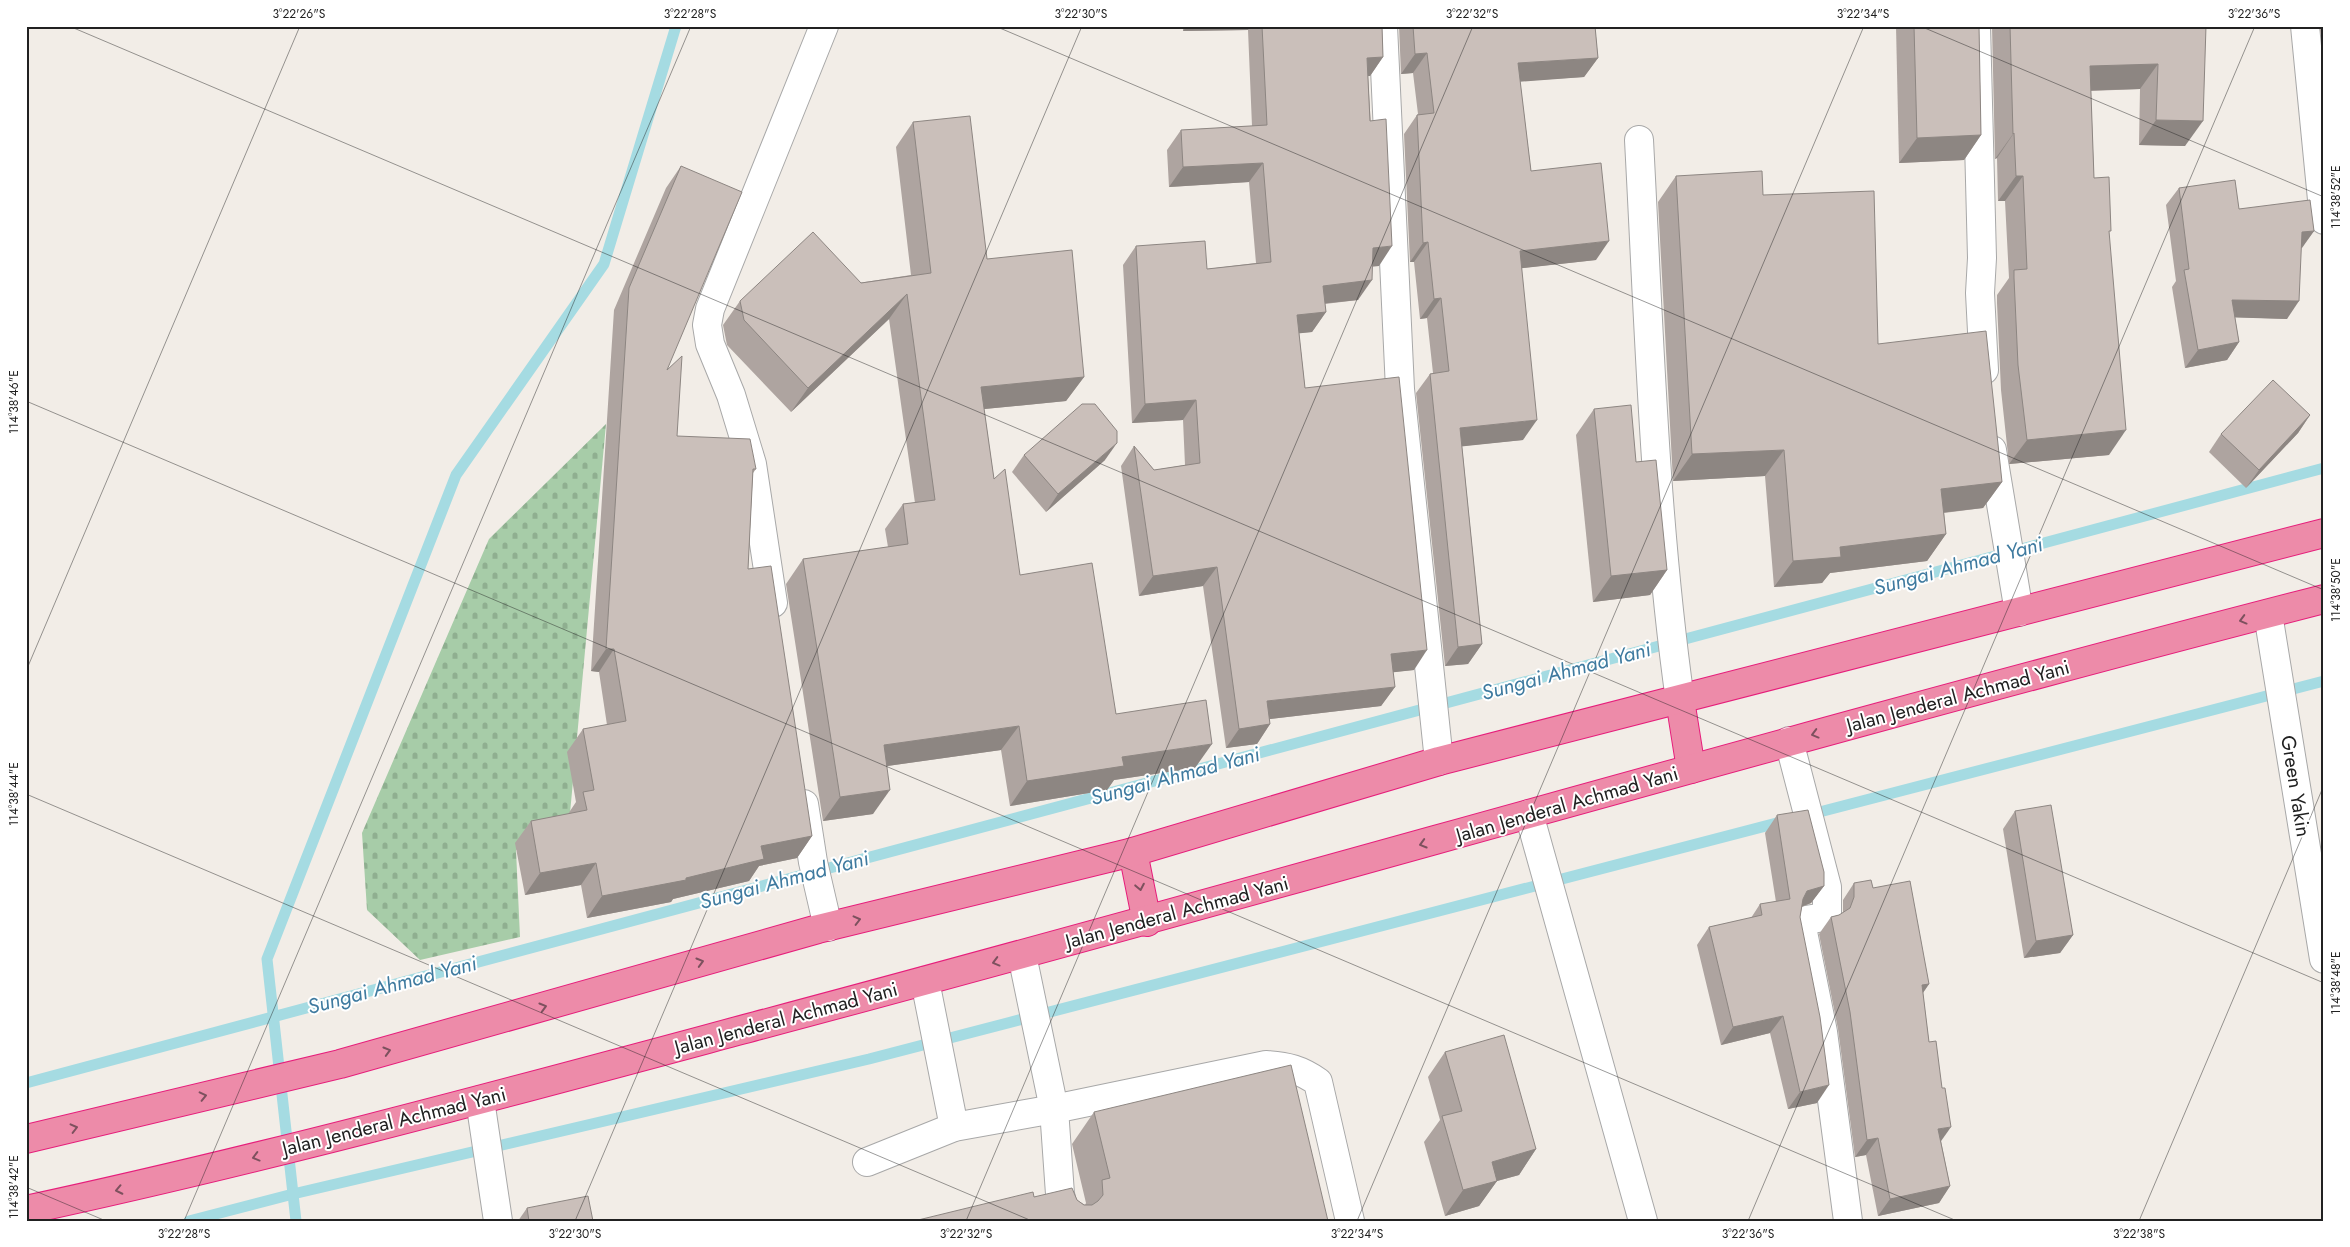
<svg xmlns="http://www.w3.org/2000/svg" width="2350" height="1247" font-family="Jost,sans-serif">
<defs>
<pattern id="cemetery-stones" width="16" height="16" patternUnits="userSpaceOnUse" patternTransform="scale(1.25)"><rect width="16" height="16" fill="#a7cca8"/><path d="M2 7V4a2 2 0 0 1 4 0v3zM10 15v-3a2 2 0 0 1 4 0v3z" fill="#8faf90"/></pattern>
</defs>
<rect width="100%" height="100%" fill="#f2ede7"/>
<path fill="url(#cemetery-stones)" d="M606,424L568,835L516,850L520,937L420,960L367,910L362,833L489,539Z"/>
<g fill="none" stroke-linecap="round" stroke-linejoin="round">
<g stroke="#a5dbe2" stroke-width="11">
<path d="M1808,815L2324,681"/>
<path d="M26,1083L2324,468"/>
<path d="M189,1221L293,1194L869,1059L1785,821"/>
<path d="M296,1221L267,959L456,475L604,264L676,26"/>
</g>
<defs>
<g id="minor">
<path d="M1383,26L1400,389L1439,761"/>
<path d="M1976,26L1982,258L1980,293L1984,370"/>
<path d="M2305,26L2324,220"/>
<path d="M1639,140C1649,326 1654,515 1680,700"/>
<path d="M1992,450L2019,612"/>
<path d="M773,603L752,464L731,395L710,344L707,325L710,309L824,26"/>
<path d="M2268,614L2324,959"/>
<path d="M1789,741L1827,887V914L1824,917L1806,920L1803,932L1823,1032L1848,1221"/>
<path d="M804,804L813,862L828,927"/>
<path d="M1529,814L1643,1221"/>
<path d="M1022,955L1054,1109L1266,1065C1287,1066 1301,1070 1318,1082L1350,1221"/>
<path d="M925,981L954,1127"/>
<path d="M480,1100L498,1221"/>
<path d="M867,1162L954,1127L1054,1109L1060,1194L1066,1221"/>
</g>
<g id="highway">
<path d="M1680,700L1691,769"/>
<path d="M1133,852L1147,922"/>
<path d="M26,1139L340,1064L818,929L1133,852L1439,761L2324,533"/>
<path d="M26,1210C272,1157 514,1091 756,1026C1279,887 1799,734 2324,599"/>
</g>
</defs>
<use href="#minor" stroke="#a8a8a8" stroke-width="30"/>
<use href="#highway" stroke="#e61e7b" stroke-width="30"/>
<use href="#minor" stroke="#fff" stroke-width="28"/>
<use href="#highway" stroke="#ed8ba9" stroke-width="28"/>
</g>
<g fill="#aea4a0">
<path d="M1183,26H1382L1383,57L1370,76H1368L1379,266H1372L1358,300L1325,304L1326,312L1312,332L1299,333L1305,388L1414,670L1393,672L1395,687L1381,706L1270,719V724L1257,744L1226,748L1203,586L1139,596L1121,466L1134,446L1154,470L1185,465L1183,420L1132,423L1123,265L1136,246L1207,269L1256,263L1249,182L1169,187L1167,150L1181,130L1252,126L1248,30L1183,31Z"/>
<path d="M1399,26H1595L1598,58L1584,77L1520,81L1531,171L1596,260L1522,268L1523,440L1462,446L1482,644L1468,664L1445,666L1416,393L1430,374L1433,373L1427,318L1420,319L1414,262H1410L1404,134L1417,115L1418,114L1413,73L1401,74Z"/>
<path d="M1896,26H1979L1981,135L1964,160L1899,163Z"/>
<path d="M1992,26H2206L2185,146L2139,145L2140,89L2091,91L2094,178L2109,233V455L2009,464L2001,390L1997,303V295L2009,278L2005,201H1998L1997,158L1995,159Z"/>
<path d="M2319,26H2324V46H2323Z"/>
<path d="M913,122L987,259L1084,377L1066,401L984,409L994,479L1020,575L1116,714L1195,768L1114,780L1107,790L1010,806L1001,750L887,766L873,814L823,821L786,584L803,559L888,547L885,529L903,504L915,503L889,319L791,412L727,345L723,325L740,301L911,275L896,147Z"/>
<path d="M681,166L667,370L677,436L756,469L753,473L748,569L812,836L797,858L759,866L749,881L673,899L671,902L587,918L581,885L525,895L515,843L531,821L568,814L576,802L567,752L583,729L607,725L599,672L591,671L614,310L666,188Z"/>
<path d="M1676,176L1763,195L1878,344L2002,482L1983,508L1944,513L1946,534L1927,561L1830,573L1822,583L1774,587L1765,476L1673,481L1658,202Z"/>
<path d="M2179,188L2239,209L2314,231L2301,248L2287,319L2235,317L2239,342L2227,360L2185,368L2172,287L2176,281L2166,205Z"/>
<path d="M1594,409L1667,570L1650,595L1593,602L1576,435Z"/>
<path d="M2310,415L2298,433L2246,488L2209,452L2221,434Z"/>
<path d="M1024,455L1105,460L1046,512L1012,472Z"/>
<path d="M2015,811L2073,935L2060,953L2024,958L2003,829Z"/>
<path d="M1777,815L1824,886L1811,903L1802,907L1800,917L1817,1103L1788,1109L1770,1033L1721,1045L1697,945L1709,927L1751,918L1760,904L1776,902L1765,833Z"/>
<path d="M1854,883L1873,888L1929,984L1923,993L1941,1141L1950,1186L1939,1203L1878,1216L1866,1155L1855,1157L1838,1029L1819,934L1831,917L1839,915L1843,913V900Z"/>
<path d="M1445,1052L1536,1149L1519,1175L1497,1181L1479,1206L1445,1216L1424,1142L1440,1120L1428,1077Z"/>
<path d="M1094,1112L1328,1221H914L1034,1197L1077,1200L1085,1205L1086,1203L1072,1144Z"/>
<path d="M527,1208L593,1221H518Z"/>
</g>
<g fill="#8d8682">
<path d="M1187,26H1250L1248,30L1183,31Z"/>
<path d="M1427,53L1413,73L1401,74L1415,54Z"/>
<path d="M1383,57L1370,76L1353,77L1367,58Z"/>
<path d="M1598,58L1584,77L1504,83L1518,63Z"/>
<path d="M2158,64L2140,89L2073,91L2090,66Z"/>
<path d="M2156,120L2203,121L2185,146L2139,145Z"/>
<path d="M2014,133L1997,158L1995,159L2013,134Z"/>
<path d="M1981,135L1964,160L1899,163L1917,138Z"/>
<path d="M1263,163L1249,182L1169,187L1183,167Z"/>
<path d="M2016,176H2023L2005,201H1998Z"/>
<path d="M2314,231L2302,248L2290,250L2302,232Z"/>
<path d="M1609,241L1596,260L1506,270L1520,251Z"/>
<path d="M1428,242L1414,262H1410L1423,243Z"/>
<path d="M1392,246L1379,266L1360,268L1373,248Z"/>
<path d="M1372,280L1358,300L1309,305L1323,286Z"/>
<path d="M907,294L889,319L791,412L808,388Z"/>
<path d="M1441,298L1427,318L1420,319L1434,299Z"/>
<path d="M2232,300L2299,301L2287,319L2219,317Z"/>
<path d="M1326,312L1312,332L1284,335L1297,315Z"/>
<path d="M2239,342L2227,360L2185,368L2198,350Z"/>
<path d="M1084,377L1066,401L964,411L981,387Z"/>
<path d="M1196,400L1183,420L1132,423L1145,404Z"/>
<path d="M2310,415L2298,433L2246,488L2259,470Z"/>
<path d="M1537,420L1523,440L1447,448L1460,428Z"/>
<path d="M2126,430L2109,455L2009,464L2027,440Z"/>
<path d="M1117,443L1105,460L1046,512L1058,494Z"/>
<path d="M1784,450L1765,476L1673,481L1692,454Z"/>
<path d="M2002,482L1983,508L1922,515L1941,489Z"/>
<path d="M1946,534L1927,561L1830,573L1822,583L1774,587L1793,561L1840,547Z"/>
<path d="M1217,567L1203,586L1139,596L1153,576Z"/>
<path d="M1667,570L1650,595L1593,602L1611,576Z"/>
<path d="M1482,644L1468,664L1445,666L1458,647Z"/>
<path d="M606,649H614L599,672L591,671Z"/>
<path d="M1427,650L1414,670L1378,674L1391,654Z"/>
<path d="M1395,687L1381,706L1253,721L1267,701Z"/>
<path d="M1270,724L1257,744L1226,748L1239,729Z"/>
<path d="M1019,726L1001,750L866,769L884,745Z"/>
<path d="M1212,744L1195,768L1114,780L1107,790L1010,806L1027,781L1122,757Z"/>
<path d="M890,790L873,814L823,821L840,797Z"/>
<path d="M812,836L797,858L759,866L749,881L673,899L671,902L587,918L602,896L761,846Z"/>
<path d="M596,863L581,885L525,895L540,873Z"/>
<path d="M1824,886L1811,903L1795,909L1807,891Z"/>
<path d="M2073,935L2060,953L2024,958L2036,941Z"/>
<path d="M1929,984L1917,1001L1922,985Z"/>
<path d="M1783,1016L1770,1033L1721,1045L1733,1027Z"/>
<path d="M1829,1085L1817,1103L1788,1109L1800,1092Z"/>
<path d="M1951,1127L1939,1144L1938,1129Z"/>
<path d="M1878,1138L1866,1155L1855,1157L1867,1140Z"/>
<path d="M1536,1149L1519,1175L1497,1181L1479,1206L1445,1216L1463,1190L1492,1162Z"/>
<path d="M1950,1186L1939,1203L1878,1216L1890,1199Z"/>
</g>
<g fill="#cabfba" stroke="#8d8682">
<path d="M1262,26H1382L1383,57L1367,58L1370,121L1386,119L1392,246L1373,248L1372,280L1323,286L1326,312L1297,315L1305,388L1399,377L1427,650L1391,654L1395,687L1267,701L1270,724L1239,729L1217,567L1153,576L1134,446L1154,470L1200,463L1196,400L1145,404L1136,246L1205,241L1207,269L1271,262L1263,163L1183,167L1181,130L1267,125Z"/>
<path d="M1413,26H1595L1598,58L1518,63L1531,171L1601,163L1609,241L1520,251L1537,420L1460,428L1482,644L1458,647L1430,374L1449,371L1441,298L1434,299L1428,242L1423,243L1417,115L1434,113L1427,53L1415,54Z"/>
<path d="M1914,26H1979L1981,135L1917,138Z"/>
<path d="M2010,26H2206L2203,121L2156,120L2158,64L2090,66L2094,178L2109,177L2111,231H2109L2126,430L2027,440L2018,365L2014,278V270L2027,269L2023,176H2016L2014,133L2013,134Z"/>
<path d="M970,116L987,259L1072,250L1084,377L981,387L994,479L1005,469L1020,575L1092,563L1116,714L1206,700L1212,744L1122,757L1124,766L1027,781L1019,726L884,745L890,790L840,797L803,559L908,544L903,504L935,500L907,294L808,388L744,320L740,301L813,232L861,283L931,273L913,122Z"/>
<path d="M681,166L742,192L667,370L682,356L677,436L750,439L756,469H753L748,569L771,566L812,836L761,846L764,859L686,878V880L602,896L596,863L540,873L531,821L587,810L583,792L594,790L583,729L626,721L614,649H606L629,288Z"/>
<path d="M1762,171L1763,195L1874,191L1878,344L1986,331L2002,482L1941,489L1946,534L1840,547L1841,557L1793,561L1784,450L1692,454L1676,176Z"/>
<path d="M2235,180L2239,209L2310,200L2314,231L2302,232L2299,301L2232,300L2239,342L2198,350L2184,270L2189,269L2179,188Z"/>
<path d="M2273,380L2310,415L2259,470L2221,434Z"/>
<path d="M1082,404H1095L1117,431V443L1058,494L1024,455Z"/>
<path d="M1631,405L1636,462L1656,460L1667,570L1611,576L1594,409Z"/>
<path d="M2051,805L2073,935L2036,941L2015,811Z"/>
<path d="M1808,810L1824,872V886L1807,891L1803,899L1800,917L1820,1017L1829,1085L1800,1092L1783,1016L1733,1027L1709,927L1762,915L1760,904L1790,899L1777,815Z"/>
<path d="M1871,880L1873,888L1910,881L1929,984L1922,985L1929,1042L1936,1041L1942,1088H1945L1951,1127L1938,1129L1950,1186L1890,1199L1878,1138L1867,1140L1850,1012L1831,917L1839,915L1850,908L1854,897V883Z"/>
<path d="M1504,1035L1536,1149L1492,1162L1497,1181L1463,1190L1442,1116L1462,1111L1445,1052Z"/>
<path d="M1291,1065L1328,1221H914L1033,1192L1034,1197L1072,1188L1077,1200L1084,1205H1092L1098,1201L1103,1195L1102,1180L1110,1178L1094,1112Z"/>
<path d="M588,1196L593,1221H529L527,1208Z"/>
</g>
<defs><path id="oneway-chevron" d="M-2-3.5L2.5 0L-2 3.5" fill="none" stroke-width="1.6" stroke-linecap="round" stroke-linejoin="round" transform="scale(1.25)"/></defs>
<g stroke="#7d515e">
<use href="#oneway-chevron" transform="translate(2243 620) rotate(165)"/>
<use href="#oneway-chevron" transform="translate(1815 734) rotate(165)"/>
<use href="#oneway-chevron" transform="translate(1423 844) rotate(164)"/>
<use href="#oneway-chevron" transform="translate(1140 887) rotate(79)"/>
<use href="#oneway-chevron" transform="translate(857 920) rotate(-14)"/>
<use href="#oneway-chevron" transform="translate(700 962) rotate(-16)"/>
<use href="#oneway-chevron" transform="translate(996 962) rotate(165)"/>
<use href="#oneway-chevron" transform="translate(543 1007) rotate(-16)"/>
<use href="#oneway-chevron" transform="translate(387 1051) rotate(-16)"/>
<use href="#oneway-chevron" transform="translate(203 1096) rotate(-13)"/>
<use href="#oneway-chevron" transform="translate(74 1128) rotate(-14)"/>
<use href="#oneway-chevron" transform="translate(256 1157) rotate(165)"/>
<use href="#oneway-chevron" transform="translate(119 1190) rotate(168)"/>
</g>
<path fill="none" stroke="#212121" stroke-width="1" stroke-opacity="0.45" d="M69,26L2324,983M995,26L2324,590M1920,26L2324,197M26,401L1957,1221M26,671L300,26M26,794L1032,1221M26,1187L106,1221M184,1221L691,26M575,1221L1082,26M966,1221L1473,26M1357,1221L1864,26M1748,1221L2255,26M2139,1221L2324,785"/>
<g text-anchor="middle" stroke-width="4" stroke-linejoin="round" paint-order="stroke">
<g font-size="20" fill="#212121" stroke="#fff">
<text transform="translate(1958 696) rotate(-15)" y="7">Jalan Jenderal Achmad Yani</text>
<text transform="translate(2296 786) rotate(81)" y="7">Green Yakin</text>
<text transform="translate(1567 804) rotate(-16)" y="7">Jalan Jenderal Achmad Yani</text>
<text transform="translate(1177 912) rotate(-15)" y="7">Jalan Jenderal Achmad Yani</text>
<text transform="translate(786 1018) rotate(-15)" y="7">Jalan Jenderal Achmad Yani</text>
<text transform="translate(394 1121) rotate(-14)" y="7">Jalan Jenderal Achmad Yani</text>
</g>
<g font-size="21" font-style="italic" fill="#3e7a9f" stroke="#fff">
<text transform="translate(1958 566) rotate(-15)" y="7">Sungai Ahmad Yani</text>
<text transform="translate(1566 671) rotate(-15)" y="7">Sungai Ahmad Yani</text>
<text transform="translate(1175 776) rotate(-15)" y="7">Sungai Ahmad Yani</text>
<text transform="translate(784 880) rotate(-15)" y="7">Sungai Ahmad Yani</text>
<text transform="translate(392 985) rotate(-15)" y="7">Sungai Ahmad Yani</text>
</g>
</g>
<rect width="2350" height="1247" fill="none" stroke="#ffffff" stroke-width="55"/>
<rect x="28" y="28" width="2294" height="1192" fill="none" stroke="#212121" stroke-width="2"/>
<g font-size="12" text-anchor="middle" fill="#212121">
<text x="299" y="18">3°22'26"S</text>
<text x="690" y="18">3°22'28"S</text>
<text x="1081" y="18">3°22'30"S</text>
<text x="1472" y="18">3°22'32"S</text>
<text x="1863" y="18">3°22'34"S</text>
<text x="2254" y="18">3°22'36"S</text>
<text transform="translate(2336 197) rotate(-90)" y="4">114°38'52"E</text>
<text transform="translate(14 402) rotate(-90)" y="4">114°38'46"E</text>
<text transform="translate(2336 590) rotate(-90)" y="4">114°38'50"E</text>
<text transform="translate(14 794) rotate(-90)" y="4">114°38'44"E</text>
<text transform="translate(2336 983) rotate(-90)" y="4">114°38'48"E</text>
<text transform="translate(14 1187) rotate(-90)" y="4">114°38'42"E</text>
<text x="184" y="1238">3°22'28"S</text>
<text x="575" y="1238">3°22'30"S</text>
<text x="966" y="1238">3°22'32"S</text>
<text x="1357" y="1238">3°22'34"S</text>
<text x="1748" y="1238">3°22'36"S</text>
<text x="2139" y="1238">3°22'38"S</text>
</g>
</svg>
